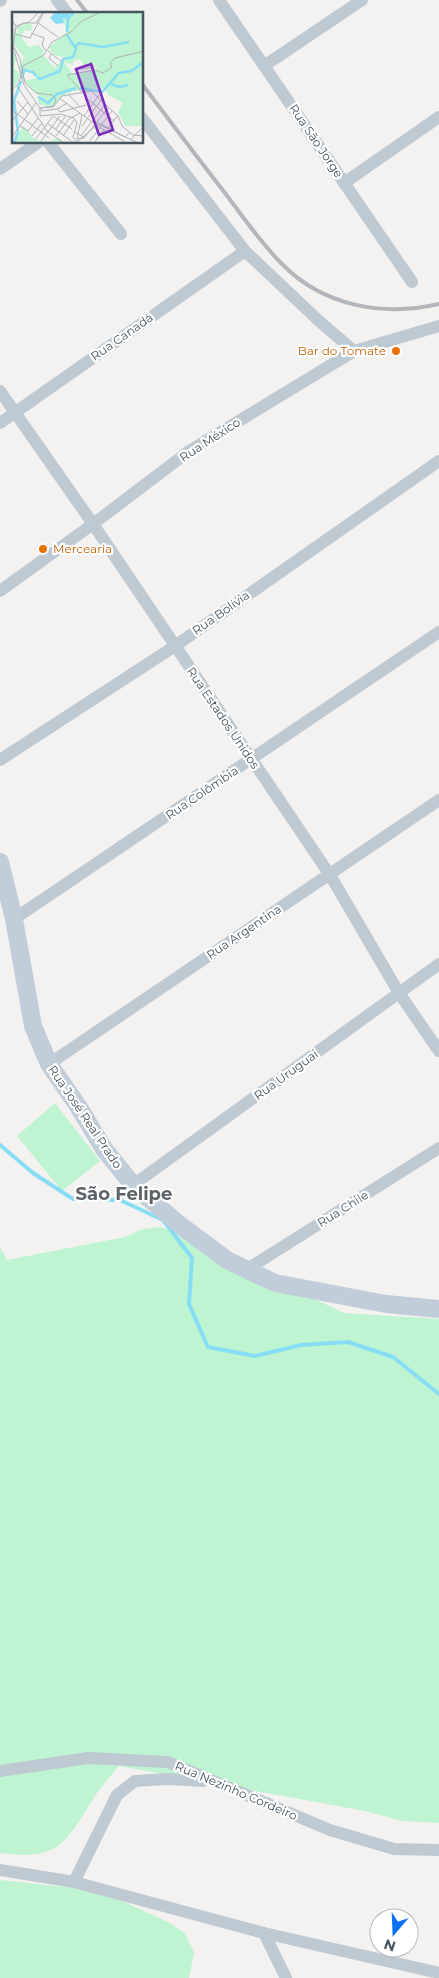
<svg xmlns="http://www.w3.org/2000/svg" width="439" height="1978" font-family="Montserrat,sans-serif">
<rect width="100%" height="100%" fill="#f4f1f1"/>
<g fill="#bef4d2">
<path d="M55,1103L100,1161L62,1191L17,1136Z"/>
<path d="M161,1227L185,1235L247,1267L344,1313L439,1319V1823L402,1821L365,1811L119,1766C111,1776 102,1785 95,1796C65,1842 62,1861 0,1853V1247L7,1260L125,1237L143,1229Z"/>
<path d="M0,1880L83,1889L111,1896L168,1922L185,1933L194,1953L189,1978H0Z"/>
</g>
<g fill="none" stroke-linecap="round" stroke-linejoin="round">
<path stroke="#87def4" stroke-width="4" d="M0,1145L33,1173L73,1199L120,1200L163,1220L192,1258L189,1304L208,1347L255,1356L301,1345L348,1342L393,1357L439,1394"/>
<g stroke="#bec9d2" stroke-width="12">
<path d="M57,0L68,14"/>
<path d="M219,0L412,282"/>
<path d="M0,1L1,0"/>
<path d="M264,66L362,0"/>
<path d="M142,118L245,251L319,321L354,351"/>
<path d="M48,142L121,234"/>
<path d="M0,169L39,142"/>
<path d="M344,183L439,117"/>
<path d="M0,391L93,524L330,875L399,993L439,1051"/>
<path d="M0,423L245,251"/>
<path d="M0,591L93,524L188,452L354,351L439,326"/>
<path d="M0,760L175,646L439,461"/>
<path d="M14,919L439,632"/>
<path d="M49,1064L439,800"/>
<path d="M133,1185L439,964"/>
<path d="M246,1270L439,1148"/>
<path d="M0,1771L88,1758L168,1762L330,1830L394,1849L439,1850"/>
<path d="M0,1870L74,1882L264,1933L439,1973"/>
<path d="M74,1882L117,1795L135,1781L168,1779L203,1781"/>
<path d="M264,1933L286,1978"/>
</g>
<path stroke="#c1cdd9" stroke-width="18" d="M0,862L14,919L33,1026L49,1064L78,1106L104,1149L133,1185L180,1225L227,1260L275,1283L386,1304L439,1309"/>
<g stroke="#b3b7bc" stroke-width="4">
<path d="M77,0L88,14"/>
<path d="M142,84C170,121 197,157 225,193C243,217 260,242 282,264C323,306 383,317 439,304"/>
</g>
</g>
<g fill="#e8710a" stroke="#fff" stroke-width="2">
<circle cx="396" cy="351" r="5"/>
<circle cx="43" cy="549" r="5"/>
</g>
<g text-anchor="middle" stroke-width="4.5" stroke-linejoin="round" paint-order="stroke">
<g font-size="12" fill="#475561" stroke="#fff">
<text transform="translate(316 141) rotate(56)" y="4">Rua São Jorge</text>
<text transform="translate(122 337) rotate(-35)" y="4">Rua Canadá</text>
<text transform="translate(210 440) rotate(-33)" y="4">Rua México</text>
<text transform="translate(221 613) rotate(-35)" y="4">Rua Bolívia</text>
<text transform="translate(223 718) rotate(56)" y="4">Rua Estados Unidos</text>
<text transform="translate(202 793) rotate(-34)" y="4">Rua Colômbia</text>
<text transform="translate(244 932) rotate(-34)" y="4">Rua Argentina</text>
<text transform="translate(286 1075) rotate(-36)" y="4">Rua Uruguai</text>
<text transform="translate(85 1117) rotate(56)" y="4">Rua José Real Prado</text>
<text transform="translate(343 1209) rotate(-32)" y="4">Rua Chile</text>
<text transform="translate(236 1791) rotate(23)" y="4">Rua Nezinho Cordeiro</text>
</g>
<g font-size="12" fill="#c56008" stroke="#fff" text-anchor="end">
<text x="386" y="355">Bar do Tomate</text>
<text x="53" y="553" text-anchor="start">Mercearia</text>
</g>
<g font-size="18" font-weight="bold" fill="#5d6267" stroke="#fff">
<text x="124" y="1200">São Felipe</text>
</g>
</g>
<g transform="translate(12 12)">
<rect width="131" height="131" fill="#f4f1f1"/>
<path d="M59,0H131V114H113L106,100L111,91L96,83L93,76L61,79L49,85L40,95L26,92L27,84L12,69L25,66L15,58L11,65L7,55L12,45L0,30V20L6,21V15L16,11L20,13L19,19L12,18L9,25L17,35L27,33L32,39L31,43L43,56L52,45L42,43L37,35L55,20L51,6L55,7ZM68,47L73,55L81,54V51L85,56L67,62L60,61L51,49L61,54V49ZM0,37L4,46L2,57L8,61L6,70L0,76ZM12,114L23,128L37,130L46,126L51,131H0Z" fill="#bef4d2" fill-rule="evenodd"/>
<path d="M43,0H59L55,7L51,6L52,11L44,12L38,6Z" fill="#87def4"/>
<path fill="none" stroke="#87def4" stroke-width="2.5" d="M55,20L56,7L62,0M63,35L67,31L91,35L117,30M25,65L28,67L48,59L51,47L61,45L64,37L55,23M10,67L12,58L21,60L24,64M99,72L107,75L116,73M68,76L90,80L107,61L119,59L132,50M26,85L36,91L45,82L64,76M2,131L6,120L2,89L9,69"/>
<path fill="none" stroke="#afb3b7" stroke-width="1" d="M0,8L4,14L1,35L12,73L30,99L45,97L55,91M26,11L46,25M4,14L17,10L27,0M0,20L11,11H24L31,0M19,21L32,26L30,33L34,39M3,22L18,26L32,0M0,31L8,47L13,71L24,81L40,83L44,87L42,94L28,96V104L48,102L62,106L65,111L61,125L65,130L86,112L126,131M36,39L50,50M39,42L37,46L46,54M62,58L83,55L78,50M5,74L35,119L52,131M0,78L7,71L11,54L32,43L40,30L59,20L70,9L89,0M70,80L55,63L83,58L91,61L100,55L98,51L103,46L132,39M57,83L68,95M73,85L102,109M47,86L83,112M5,89L16,102M28,96L41,95L50,84L79,79L106,104L110,114L121,123L132,124M45,97L48,100L74,93M0,98L37,126M70,103L65,127L72,126M72,104L87,83M0,109L16,90M85,110L113,125L118,120M35,111L62,131M90,112L100,99M84,113L115,131M8,114L16,119L26,106M70,114L90,87M96,116L106,103M43,118L53,105M62,119L72,126L96,96M20,124L30,111M44,124L57,107L68,101M51,124L62,108M69,124L93,92M0,125L24,91M119,127L132,114M23,128L41,104L60,117M29,129L48,104M76,131L88,116M82,131L92,118"/>
<path fill="#7b2cbf" fill-opacity="0.15" stroke="#7b2cbf" stroke-width="2.5" d="M79,52L101,118L87,123L64,57Z"/>
<rect width="131" height="131" fill="none" stroke="#475561" stroke-width="2.5"/>
</g>
<g transform="translate(394 1933) rotate(199)"><circle r="24" fill="#ffffff" stroke="#b5bbc0"/>
<path d="M0-4L9 19L0 12L-9 19Z" fill="#0a71f5"/>
<text y="-8" font-size="14" font-weight="bold" text-anchor="middle" fill="#475561">N</text>
</g>
</svg>
